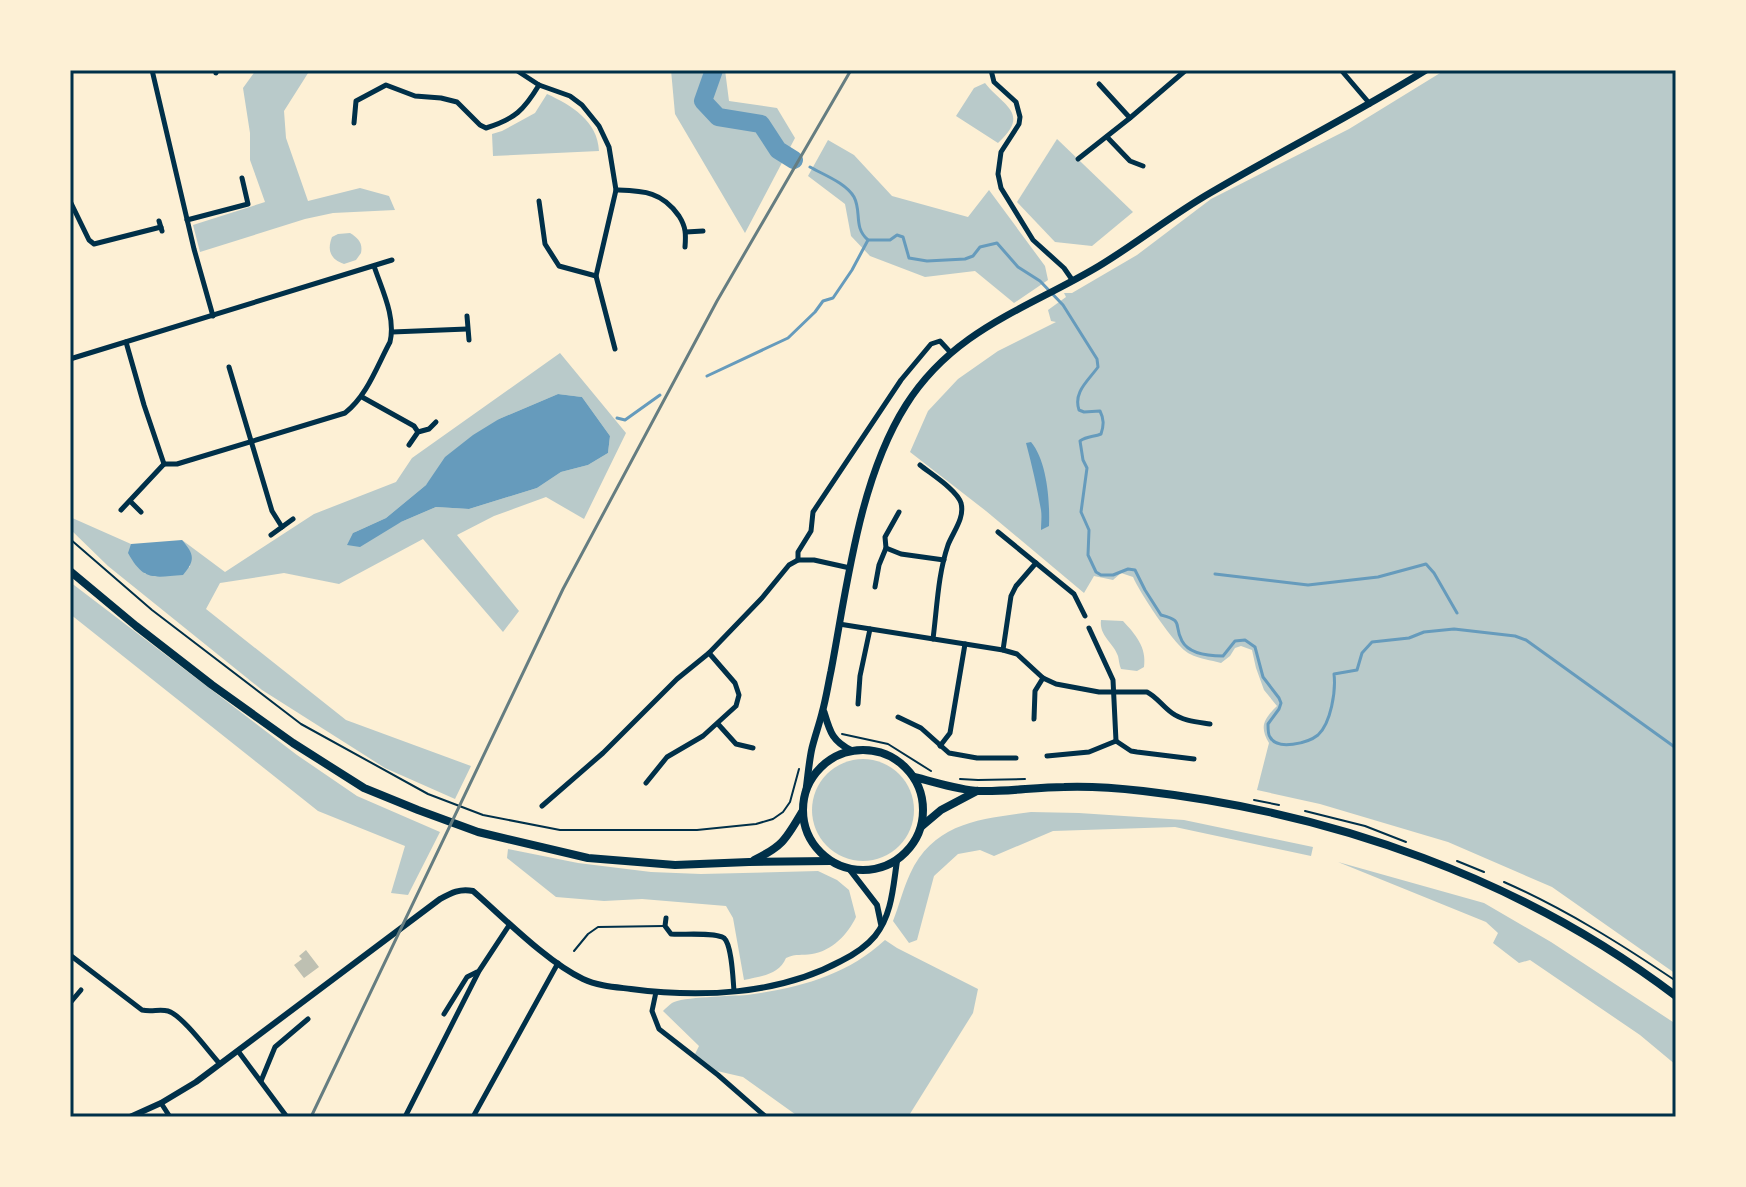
<svg xmlns="http://www.w3.org/2000/svg" width="1746" height="1187" font-family="Signika,sans-serif">
<rect width="100%" height="100%" fill="#fdf0d5"/>
<g fill="#b9caca" fill-rule="evenodd">
<path d="M256,70H310L284,111L286,138L308,201L360,188L389,196L395,210L333,213L305,219L200,252L193,225L265,202L250,160V133L243,88Z"/>
<path d="M671,70H725L729,101L777,108L795,138L745,233L675,114Z"/>
<path d="M1445,70H1676V974L1552,887L1448,842L1320,804L1257,790L1269,743C1259,726 1264,719 1277,706L1264,690L1256,668L1252,650L1241,646L1235,648L1230,656L1221,663C1211,660 1199,659 1190,654C1176,648 1140,593 1133,577L1121,573L1113,580L1094,576L1084,593L986,511L910,452L928,411L958,379L998,351L1056,322L1051,321L1048,310L1066,297L1064,293H1072L1137,255L1211,199L1349,129Z"/>
<path d="M985,83C1003,106 1031,113 998,143L956,116L974,88Z"/>
<path d="M547,94C571,105 598,121 599,151L493,156L492,134L502,131L535,113Z"/>
<path d="M1057,139L1133,212L1092,246L1055,242L1017,202Z"/>
<path d="M828,140L854,155L892,196L968,217L989,190L1045,266L1048,280L1014,303L975,271L925,277L870,256L851,236L845,204L808,176Z"/>
<path d="M350,233C358,238 363,243 361,253L356,260L344,264C330,259 327,250 332,237L338,234Z"/>
<path d="M560,353L626,433L584,519L546,497L494,516L457,535L519,611L503,632L423,539L339,584L284,573L220,583L206,609L346,720L471,766L455,799L385,768L262,690L108,566L70,529V517L131,544L145,574L190,567L182,540L225,572L314,514L396,482L412,458ZM558,394L582,397L610,436L608,453L588,465L561,472L537,488L469,509L436,507L401,522L353,533L386,518L426,485L499,419Z"/>
<path d="M70,582L297,755L357,796L440,832L408,895L391,893L405,846L318,811L70,614Z"/>
<path d="M1101,620L1123,621C1135,634 1147,647 1144,667L1137,671L1121,669C1119,664 1119,660 1118,656C1113,642 1099,636 1101,620Z"/>
<circle cx="863" cy="810" r="51"/>
<path d="M1031,812L1079,813L1184,820L1313,847L1311,856L1175,827L1053,831L994,856L980,850L958,854L934,876L917,940L909,943L893,921C899,906 903,889 910,874C934,822 981,819 1031,812Z"/>
<path d="M508,849L578,863L651,872L701,874L818,871L837,880L849,890L856,917C848,934 832,951 812,954C801,956 797,953 786,958C779,975 761,976 744,980L733,918L726,906L642,899L604,901L556,897L507,858Z"/>
<path d="M1338,862L1484,903L1551,942L1676,1024V1065L1640,1035L1530,960L1519,963L1493,943L1498,933L1486,922Z"/>
<path d="M885,940L897,948L978,989L973,1013L908,1117H799L743,1077L717,1071L695,1054L699,1046L663,1011C666,1008 669,1005 672,1003C681,997 732,996 747,995C798,988 846,976 885,940Z"/>
</g>
<g fill="#669bbc">
<path d="M558,394L582,397L610,436L608,453L588,465L561,472L537,488L469,509L436,507L401,522L360,547L347,545L353,533L386,518L426,485L445,457L473,435L499,419Z"/>
<path d="M1031,442C1047,461 1050,501 1049,526L1041,530C1041,524 1042,516 1041,510C1037,488 1032,465 1026,443Z"/>
<path d="M182,540C194,554 196,560 183,575C154,577 144,582 128,553L131,544Z"/>
</g>
<g fill="none" stroke-linecap="round" stroke-linejoin="round">
<g stroke="#669bbc" stroke-width="3">
<path d="M810,167C824,175 846,183 854,197C862,212 853,227 868,240H890L897,235L903,237L909,258L927,261L965,259L973,256L980,247L997,243L1018,267L1040,281L1063,305L1097,359L1098,367C1088,381 1073,392 1079,410L1084,412L1100,411C1104,419 1104,425 1101,434C1094,437 1087,436 1080,441L1083,460L1087,468L1081,512L1089,530L1088,555L1096,572L1101,575H1113L1128,569L1135,570L1145,590L1161,615C1185,621 1173,625 1182,641C1189,654 1210,656 1223,656L1235,641L1245,640L1255,647L1263,677L1279,698L1281,703L1279,709L1268,724C1268,727 1268,735 1270,737C1277,751 1308,743 1318,735C1331,723 1336,691 1334,674L1357,670L1362,653L1372,642L1409,638L1424,632L1454,629L1515,636L1526,640L1676,748"/>
<path d="M707,376L788,338L815,312L823,301L833,298L852,270L868,240"/>
<path d="M617,418L625,420L660,395"/>
<path d="M1215,574L1308,585L1378,577L1426,564L1434,573L1457,613"/>
</g>
<path stroke="#669bbc" stroke-width="18" d="M714,70L703,101L718,117L761,124L778,150L794,160"/>
</g>
<path fill="#bec0b2" d="M306,950L319,967L304,978L294,965L302,959L299,956Z"/>
<g fill="none" stroke-linecap="round" stroke-linejoin="round">
<g stroke="#003049" stroke-width="2">
<path d="M70,539L152,610L301,724L428,794L483,815L560,830H697L756,824L773,819L783,812L790,802L799,769"/>
<path d="M842,734L888,744L931,771"/>
<path d="M960,779L978,780L1025,779"/>
<path d="M1254,800L1279,805"/>
<path d="M1305,811L1365,826L1406,842"/>
<path d="M1457,861L1484,872"/>
<path d="M1504,882C1565,909 1621,944 1676,981"/>
</g>
<path stroke="#003049" stroke-width="2" d="M574,951L588,934L598,927L664,926"/>
<g stroke="#003049" stroke-width="5">
<path d="M152,70L194,249L213,316"/>
<path d="M516,70L539,85L570,96L582,105L599,126L609,147L616,190L596,276L615,349"/>
<path d="M991,70L994,82L1016,102L1020,117L1019,124L1001,152L998,174L1001,188L1033,240L1064,268L1073,281"/>
<path d="M1341,70L1370,104"/>
<path d="M216,73L217,70"/>
<path d="M1099,84L1130,118"/>
<path d="M354,123L356,101L386,85L415,96L441,98L457,102L480,125L486,128C515,119 524,110 539,85"/>
<path d="M1107,137L1130,161L1143,166"/>
<path d="M1078,159L1130,118L1186,70"/>
<path d="M616,190C643,191 662,191 679,216C686,227 686,234 685,247"/>
<path d="M70,201L89,240L94,244L161,227"/>
<path d="M539,201L545,244L559,266L596,276"/>
<path d="M187,220L248,204L242,178"/>
<path d="M159,221L162,231"/>
<path d="M686,232L703,231"/>
<path d="M467,316L469,340"/>
<path d="M392,332L467,329"/>
<path d="M126,342L144,405L164,464"/>
<path d="M70,359L392,260"/>
<path d="M229,367L272,511L282,527"/>
<path d="M362,397L414,426L418,432"/>
<path d="M409,445L418,432L429,429L436,422"/>
<path d="M164,464H177L345,413C367,396 377,366 390,342C396,317 382,290 374,266"/>
<path d="M920,465C931,474 957,490 961,503C965,518 953,532 948,545C938,574 937,608 933,639"/>
<path d="M130,501L141,512"/>
<path d="M121,510L164,464"/>
<path d="M998,532L1074,594L1085,616"/>
<path d="M271,535L293,519"/>
<path d="M886,548L901,554L944,560"/>
<path d="M798,560V552L811,531L813,512L901,380L931,344L940,341L951,353"/>
<path d="M875,587L879,565L886,548L885,537L899,512"/>
<path d="M839,624L1003,650L1017,654L1043,678L1056,684L1099,692H1147C1157,697 1163,707 1172,713C1183,721 1197,722 1210,724"/>
<path d="M1089,628L1113,680L1116,741"/>
<path d="M1003,650L1011,596L1016,586L1036,563"/>
<path d="M858,704L860,676L870,629"/>
<path d="M898,717L921,728L949,753L977,758H1016"/>
<path d="M1034,719L1035,691L1043,678"/>
<path d="M718,724L736,744L753,748"/>
<path d="M1116,741L1131,751L1137,752L1194,759"/>
<path d="M940,746L950,733L965,644"/>
<path d="M1047,756L1089,752L1116,741"/>
<path d="M646,783L667,757L703,736L736,706L739,695L735,683L709,653"/>
<path d="M542,806L603,753L677,679L709,653L762,598L789,565L798,560H814L850,568"/>
<path d="M666,918L665,926L671,934C682,935 716,932 724,938C732,945 733,980 734,991"/>
<path d="M70,955L142,1010C151,1012 160,1009 168,1011C182,1015 209,1052 220,1064"/>
<path d="M656,992L652,1011L659,1029L718,1075L766,1117"/>
<path d="M70,1003L81,990"/>
<path d="M444,1014L467,977L477,972"/>
<path d="M238,1051L287,1117"/>
<path d="M261,1081L275,1047L308,1019"/>
<path d="M161,1103L170,1117"/>
<path d="M405,1117L479,971L510,924"/>
<path d="M473,1117L558,963"/>
</g>
<g stroke="#003049" stroke-width="6">
<path d="M850,870L877,905L881,924"/>
<path d="M130,1117L161,1103L196,1082L440,899C451,893 460,888 473,891C504,918 547,962 583,979C598,986 615,987 631,989C700,998 778,995 841,961C853,955 866,947 875,936C892,915 893,887 897,861"/>
</g>
<g stroke="#003049" stroke-width="7">
<path d="M824,712C830,732 832,741 852,751"/>
<path d="M806,790C808,776 809,761 812,748C815,736 819,725 822,713C826,699 828,685 831,671C847,587 859,479 906,405C954,329 1027,309 1099,266C1137,243 1172,215 1210,193C1281,151 1355,114 1426,70"/>
</g>
<g stroke="#003049" stroke-width="8">
<path d="M70,571L136,626L212,685L293,743L364,788L418,810L478,832L588,858L675,865L749,862L830,861"/>
<circle cx="863" cy="810" r="60"/>
<path d="M914,777C935,782 958,790 979,791C1007,792 1036,787 1064,787C1091,786 1117,788 1143,791C1334,813 1522,879 1676,996"/>
<path d="M922,826L941,810L977,791"/>
<path d="M754,860C783,846 786,839 802,812"/>
</g>
<path stroke="#657d81" stroke-width="3" d="M311,1117L563,589L717,301L851,70"/>
</g>
<rect width="1746" height="1187" fill="none" stroke="#fdf0d5" stroke-width="144"/>
<rect x="72" y="72" width="1602" height="1043" fill="none" stroke="#003049" stroke-width="3"/>
</svg>
